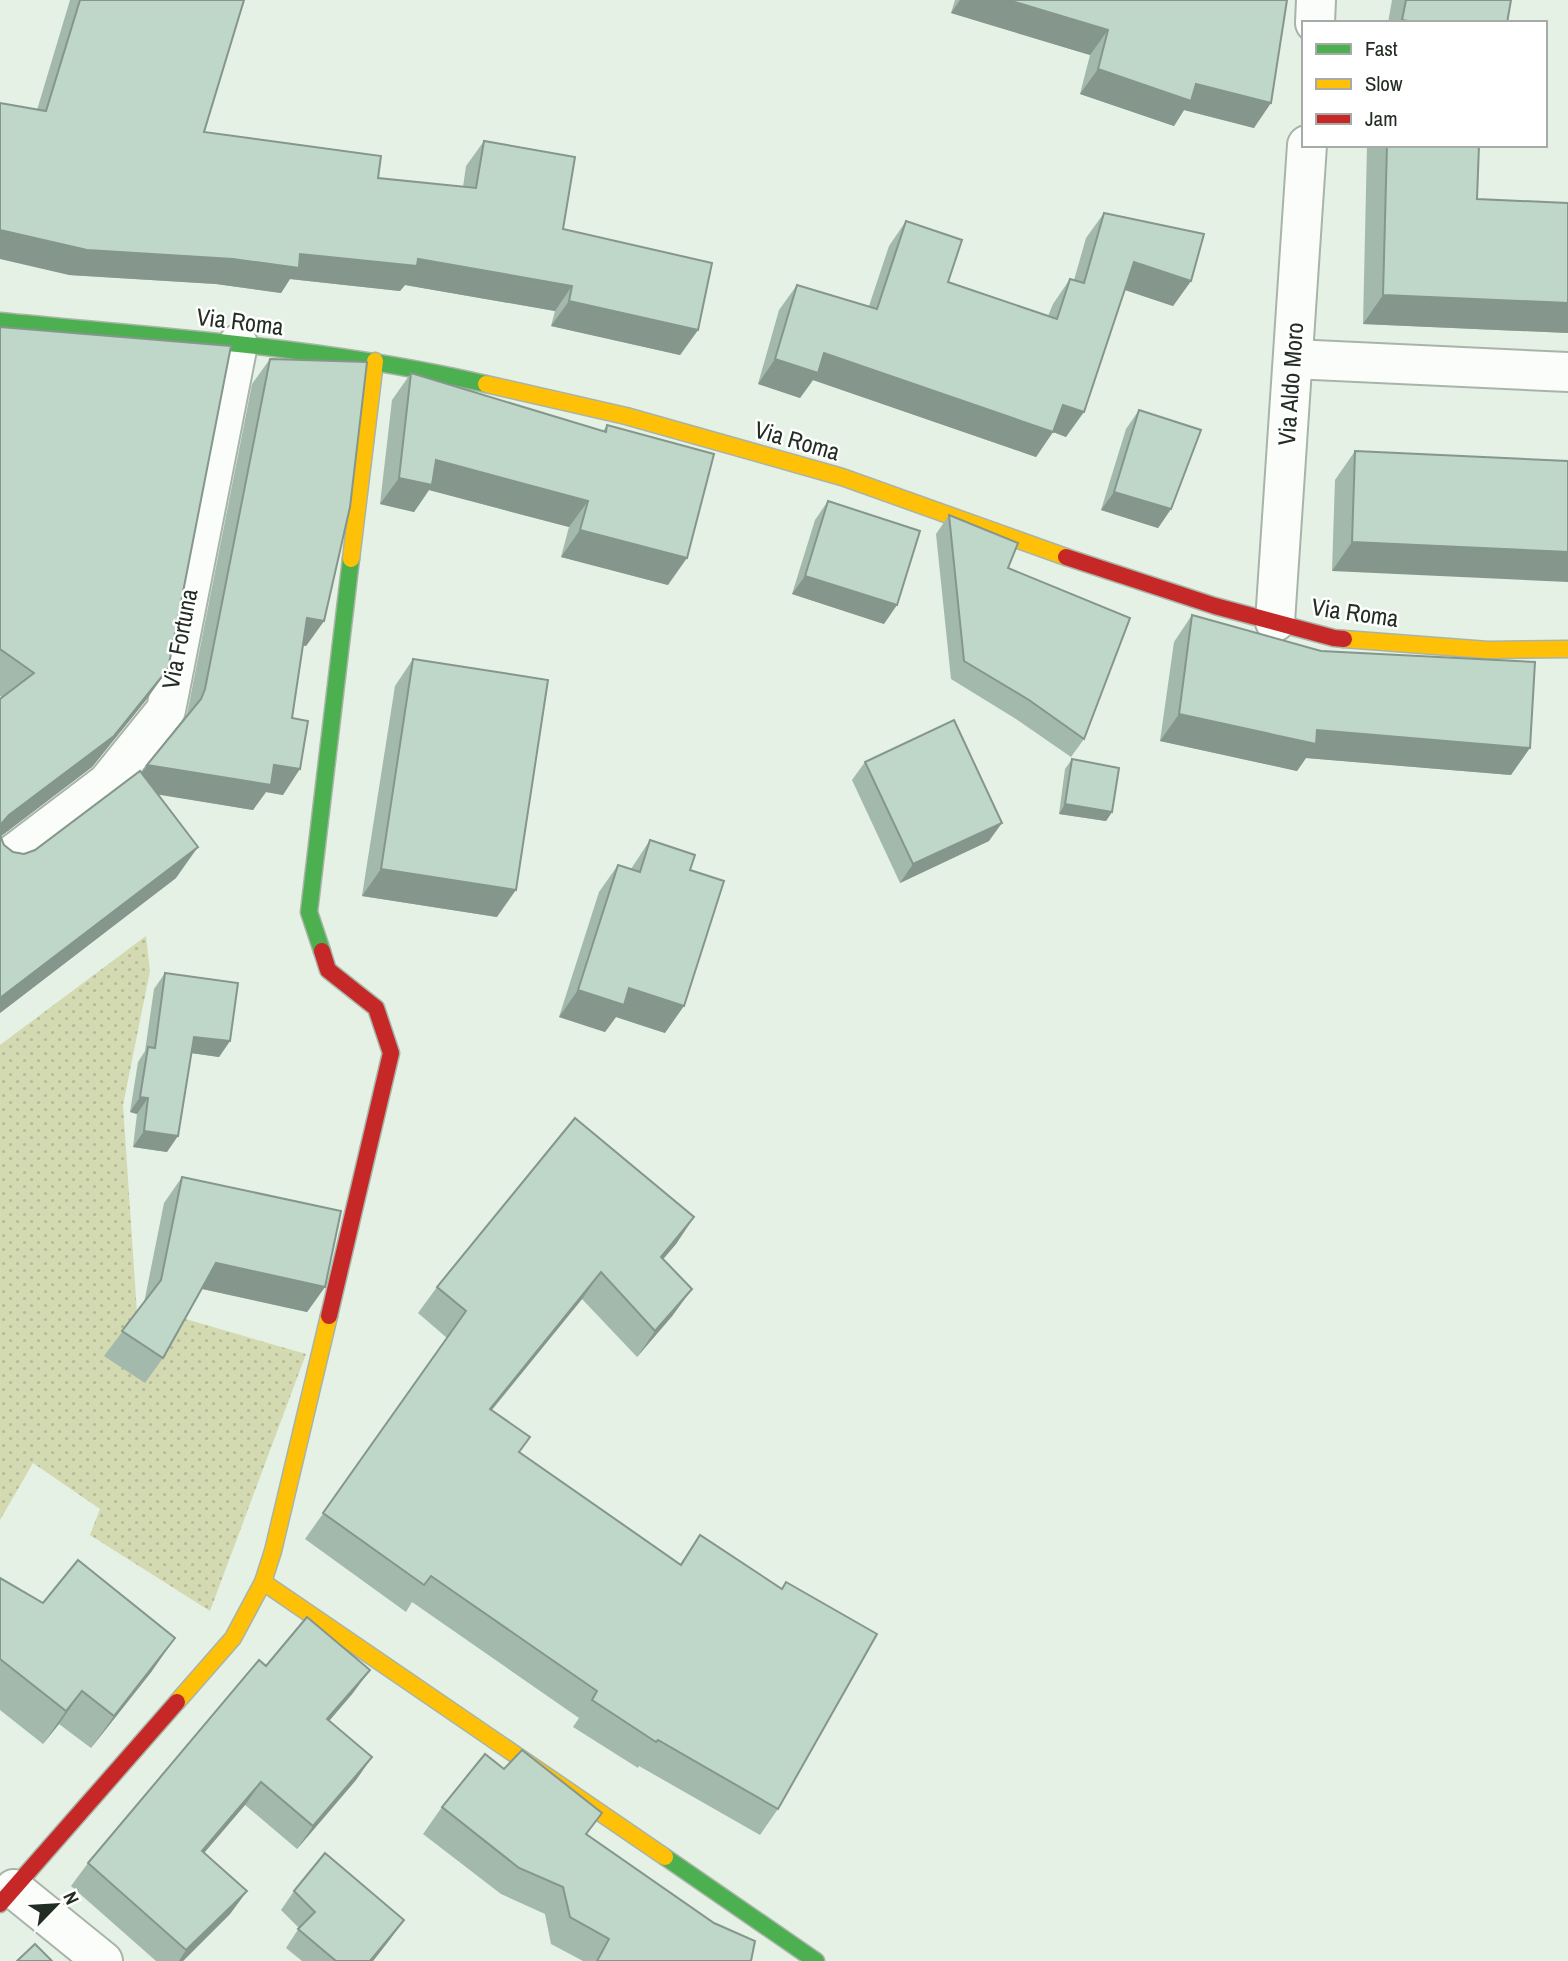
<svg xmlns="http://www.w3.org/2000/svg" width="1568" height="1961" font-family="'Archivo Narrow',sans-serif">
<defs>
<pattern id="park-dots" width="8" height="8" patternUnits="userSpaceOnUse" patternTransform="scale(1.75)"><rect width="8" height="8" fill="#d3d9b0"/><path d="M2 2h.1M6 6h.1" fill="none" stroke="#b5bb97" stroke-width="1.8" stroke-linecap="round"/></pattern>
</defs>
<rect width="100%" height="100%" fill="#e4f1e4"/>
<path fill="url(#park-dots)" d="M146,936L150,971L123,1105L137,1313L182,1318L306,1354L210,1611L90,1535L100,1509L33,1463L0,1520V1045Z"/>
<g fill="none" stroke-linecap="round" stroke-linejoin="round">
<defs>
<g id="street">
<path d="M1315,23L1316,0"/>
<path d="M1293,359L1568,372"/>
<path d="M1275,622L1307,145"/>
<path d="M0,864L107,783L166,710L238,344"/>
<path d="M14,1889L103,1961"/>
</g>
<g id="fast">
<path d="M0,321C162,337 327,347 486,384"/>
<path d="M322,951L309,912L351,559"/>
<path d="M665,1857L816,1961"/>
</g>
<g id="slow">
<path d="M486,384L626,416L842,477L1066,557"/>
<path d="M351,559L375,361"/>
<path d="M1344,639L1488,650L1568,649"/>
<path d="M263,1582L665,1857"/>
<path d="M177,1702L233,1638L263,1582L273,1551L329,1316"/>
</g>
<g id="jam">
<path d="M1066,557L1215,606L1334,638L1344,639"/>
<path d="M322,951L328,970L376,1008L391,1053L329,1316"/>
<path d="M0,1904L177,1702"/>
</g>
</defs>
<use href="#street" stroke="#a9b4a9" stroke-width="42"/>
<use href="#fast" stroke="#a9b4a9" stroke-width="19"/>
<use href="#slow" stroke="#a9b4a9" stroke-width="19"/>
<use href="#jam" stroke="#a9b4a9" stroke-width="19"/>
<use href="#street" stroke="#fbfdfb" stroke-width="38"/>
<use href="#fast" stroke="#4caf50" stroke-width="16"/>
<use href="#slow" stroke="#ffc107" stroke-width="16"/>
<use href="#jam" stroke="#c62828" stroke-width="16"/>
</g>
<g fill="#a3b9ac">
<path d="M70,0H244L204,132L378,178L463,187L466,166L484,141L563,229L698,330L680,355L551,326L555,311L405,285L400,291L290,279L281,293L216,284L69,275L37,110Z"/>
<path d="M955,0H1287L1254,128L1184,110L1174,126L1080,94L1090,55L951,13Z"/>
<path d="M1392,0H1511L1507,23H1388Z"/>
<path d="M1367,145H1479L1477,199L1568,203V333L1363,324Z"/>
<path d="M1104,213L1191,281L1173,306L1125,290L1066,437L1053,432L1036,457L813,380L800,398L758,384L779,310L797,285L869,306L889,246L906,221L948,282L1048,316L1053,304L1070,279L1074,280L1086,238Z"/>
<path d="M0,327L168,669L146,700L92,767L1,836L4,845L13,852L24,854L35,850L141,773L187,714L252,384L270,359L324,621L306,646L303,645L292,718L283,795L266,792L253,810L158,794L176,878L0,1013V699L2,697L0,696Z"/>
<path d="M411,373L603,431L607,425L668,585L561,557L569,527L429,490L414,512L380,504L392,400Z"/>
<path d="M1139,410L1171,509L1158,528L1101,510L1126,429Z"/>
<path d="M1355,451L1568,461L1332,571L1335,480Z"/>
<path d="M828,501L884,624L792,594L815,520Z"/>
<path d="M949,515L1008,568L1084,739L1071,757L1016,719L951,679L936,534Z"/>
<path d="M1192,615L1511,775L1306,758L1297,771L1160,741L1174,642Z"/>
<path d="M413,659L497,917L362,896L395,686Z"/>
<path d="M1072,759L1112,812L1106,821L1059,814L1065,769Z"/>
<path d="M865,762L989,841L900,883L852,780Z"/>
<path d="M650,840L690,870L665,1033L616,1017L605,1032L559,1017L599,892L618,865L631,869Z"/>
<path d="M165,973L230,1041L219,1057L192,1053L167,1152L133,1147L137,1114L130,1112L138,1062L145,1051L154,989Z"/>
<path d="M182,1177L325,1287L307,1312L202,1289L163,1358L145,1383L104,1356L144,1303L164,1203Z"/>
<path d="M694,1217L676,1244L663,1259L673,1315L637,1357L582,1299L492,1410L519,1452L680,1564L700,1535L781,1589L786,1582L778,1809L760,1835L639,1766L638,1768L573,1727L579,1718L412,1602L406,1612L305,1539L447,1338L418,1313L437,1287Z"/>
<path d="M0,1578L152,1671L91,1748L59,1724L43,1744L0,1710Z"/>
<path d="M353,1693L329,1721L372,1757L356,1780L297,1849L245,1805L204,1853L247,1891L230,1914L183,1961H156L71,1886L88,1863Z"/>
<path d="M504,1769L602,1813L587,1834L751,1961H583L551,1944L545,1914L501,1894L423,1834L442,1807Z"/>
<path d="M294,1891L391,1938L373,1961H302L286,1948L299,1928L281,1910Z"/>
</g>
<g fill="#85968c">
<path d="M960,0H1008L1108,30L1090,55L951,13Z"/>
<path d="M1402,20L1420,23H1400Z"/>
<path d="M1098,69L1196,84L1271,103L1254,128L1184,110L1174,126L1080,94Z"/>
<path d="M0,230L300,254L418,259L572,286L555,311L405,285L400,291L290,279L281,293L216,284L69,275L0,259Z"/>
<path d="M1134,262L1191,281L1173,306L1116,287Z"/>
<path d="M1383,295L1568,303V333L1363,324Z"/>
<path d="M569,301L698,330L680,355L551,326Z"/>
<path d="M824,353L1063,405L1084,412L1066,437L1053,432L1036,457L813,380L800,398L758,384L775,359Z"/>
<path d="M436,460L588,501L569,527L429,490L414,512L380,504L399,478Z"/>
<path d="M1114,492L1171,509L1158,528L1101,510Z"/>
<path d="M580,530L687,558L668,585L561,557Z"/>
<path d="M1352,542L1568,552V582L1332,571Z"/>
<path d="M805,576L897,605L884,624L792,594Z"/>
<path d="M307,618L324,621L306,646L289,643Z"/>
<path d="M168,669L146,700L92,767L0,837V827L9,815Z"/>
<path d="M1179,714L1530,748L1511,775L1306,758L1297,771L1160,741Z"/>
<path d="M147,765H274L300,769L283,795L266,792L253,810L130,790Z"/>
<path d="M1065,804L1112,812L1106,821L1059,814Z"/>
<path d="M1002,823L989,841L900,883L913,864Z"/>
<path d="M198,847L176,878L0,1013V998Z"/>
<path d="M381,869L516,890L497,917L362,896Z"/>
<path d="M629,988L684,1006L665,1033L616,1017L605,1032L559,1017L578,990Z"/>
<path d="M194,1037L230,1041L219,1057L183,1052Z"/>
<path d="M140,1097L148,1098L137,1114L130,1112Z"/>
<path d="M144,1131L178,1136L167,1152L133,1147Z"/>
<path d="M694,1217L676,1244L642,1284L661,1257Z"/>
<path d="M216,1263L325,1287L307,1312L198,1288Z"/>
<path d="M601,1272L582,1299L471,1435L490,1409Z"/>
<path d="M692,1289L673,1315L637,1357L655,1331Z"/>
<path d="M175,1638L152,1671L91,1748L114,1716Z"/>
<path d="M370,1670L353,1693L311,1742L327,1719Z"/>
<path d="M82,1691L59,1724L43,1744L66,1711Z"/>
<path d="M372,1757L356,1780L297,1849L313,1826Z"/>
<path d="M261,1782L245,1805L186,1874L202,1851Z"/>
<path d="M247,1891L230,1914L183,1961H179L186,1950Z"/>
<path d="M404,1920L391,1938L373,1961H370Z"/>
</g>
<g fill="#bed7c8" stroke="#85968c" stroke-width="2">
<path d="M80,0H244L204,132L381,156L378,178L476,188L484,141L575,157L563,229L712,263L698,330L569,301L572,286L418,259L417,266L300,254L299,268L233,259L87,250L0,230V103L46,111Z"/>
<path d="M1008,0H1287L1271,103L1196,84L1191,101L1098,69L1108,30Z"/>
<path d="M1406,0H1511L1507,23H1420L1402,20Z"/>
<path d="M1387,145H1479L1477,199L1568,203V303L1383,295Z"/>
<path d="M1104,213L1204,234L1191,281L1134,262L1084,412L1063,405L1053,432L824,353L818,373L775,359L797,285L877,309L906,221L962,240L948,282L1057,319L1070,279L1084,283Z"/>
<path d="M0,327L231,346L168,669L114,736L9,815L2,823L0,835L4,845L13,852L24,854L35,850L140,771L198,847L0,998V699L34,673L0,649Z"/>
<path d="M270,359L367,362L350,507L324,621L307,618L292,718L308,721L300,769L274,765L271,785L147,765L201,699L205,689Z"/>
<path d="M411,373L606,432L607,425L714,454L687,558L580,530L588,501L436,460L432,485L399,478Z"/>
<path d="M1139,410L1201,430L1171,509L1114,492Z"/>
<path d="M1355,451L1568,461V552L1352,542Z"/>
<path d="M828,501L920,531L897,605L805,576Z"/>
<path d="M949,515L1018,543L1008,568L1130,618L1084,739L1029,700L964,661Z"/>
<path d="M1192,615L1321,651L1535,662L1530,748L1317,730L1316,744L1179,714Z"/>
<path d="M413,659L548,680L516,890L381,869Z"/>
<path d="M954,720L1002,823L913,864L865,762Z"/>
<path d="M1072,759L1119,768L1112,812L1065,804Z"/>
<path d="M650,840L695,855L690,870L724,881L684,1006L629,988L624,1005L578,990L618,865L640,872Z"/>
<path d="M165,973L238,983L230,1041L194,1037L178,1136L144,1131L148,1098L140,1097L148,1047L155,1048Z"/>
<path d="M575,1118L694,1217L661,1257L692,1289L655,1331L601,1272L490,1409L530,1437L519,1452L681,1565L700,1535L782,1589L786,1582L877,1634L778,1809L658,1740L656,1742L592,1700L597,1691L431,1576L424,1585L323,1513L466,1311L437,1287Z"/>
<path d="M182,1177L341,1211L325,1287L216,1263L163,1358L122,1331L161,1280Z"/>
<path d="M78,1560L175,1638L114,1716L82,1691L66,1711L0,1659V1578L43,1603Z"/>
<path d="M307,1617L370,1670L327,1719L372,1757L313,1826L261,1782L202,1851L247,1891L186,1950L88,1863L259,1660L266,1666Z"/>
<path d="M522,1750L602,1813L586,1834L714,1923L755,1941L751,1961H597L609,1939L570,1917L563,1887L519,1868L442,1807L485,1754L504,1769Z"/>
<path d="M325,1853L404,1920L370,1961H336L298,1929L315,1912L294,1891Z"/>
<path d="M35,1944L52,1961H17Z"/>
</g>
<g text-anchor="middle" stroke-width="5" stroke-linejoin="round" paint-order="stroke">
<g font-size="24" fill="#242d24" stroke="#fff">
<text transform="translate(240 322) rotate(7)" y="8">Via Roma</text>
<text transform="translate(1291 384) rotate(-86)" y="8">Via Aldo Moro</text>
<text transform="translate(797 441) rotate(16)" y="8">Via Roma</text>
<text transform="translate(1355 613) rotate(8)" y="8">Via Roma</text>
<text transform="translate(180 639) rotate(-79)" y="8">Via Fortuna</text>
</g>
</g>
<rect x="1302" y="21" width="245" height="126" fill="#ffffff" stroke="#a7aba7" stroke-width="2"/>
<rect x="1316" y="44" width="35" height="10" fill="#4caf50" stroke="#a7aba7" stroke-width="2"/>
<text x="1365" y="56" font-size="21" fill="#242d24">Fast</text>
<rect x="1316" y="79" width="35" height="10" fill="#ffc107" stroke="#a7aba7" stroke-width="2"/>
<text x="1365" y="91" font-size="21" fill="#242d24">Slow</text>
<rect x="1316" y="114" width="35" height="10" fill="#c62828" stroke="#a7aba7" stroke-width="2"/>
<text x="1365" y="126" font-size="21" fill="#242d24">Jam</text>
<g transform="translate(56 1905) rotate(65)" stroke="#ffffff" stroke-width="5" paint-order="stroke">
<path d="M0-5L12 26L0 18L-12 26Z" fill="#242d24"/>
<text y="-10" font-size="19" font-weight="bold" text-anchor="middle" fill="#242d24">N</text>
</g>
</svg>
